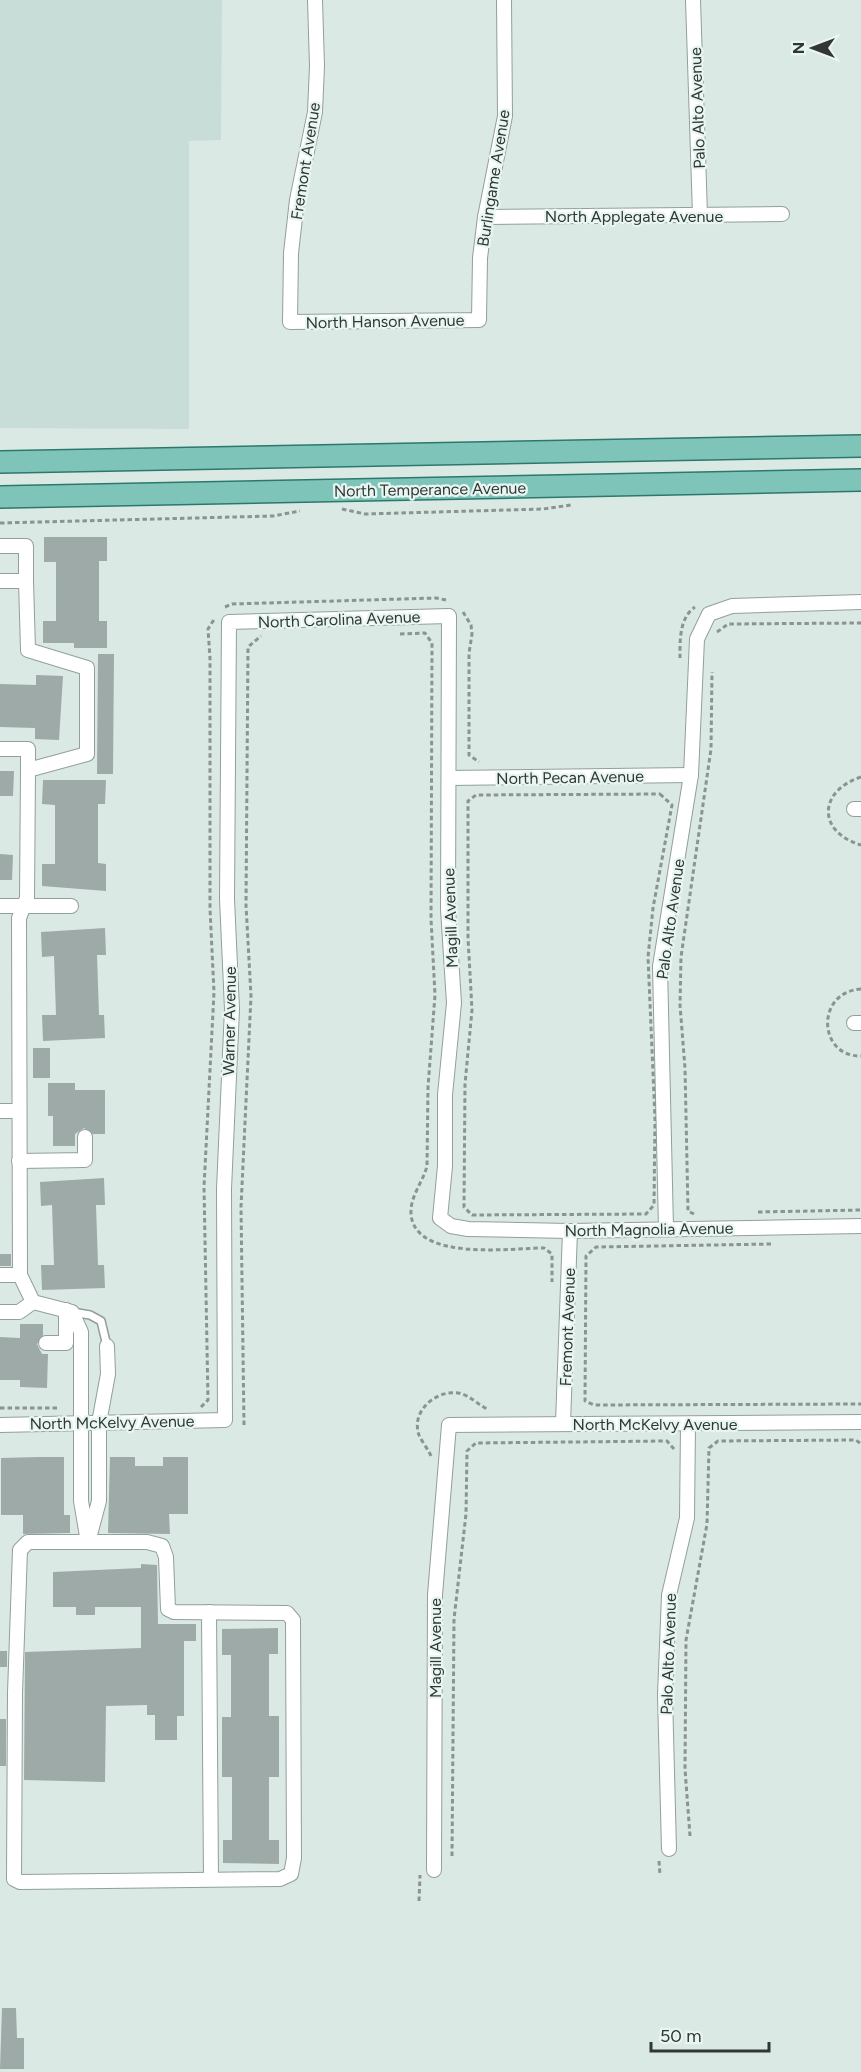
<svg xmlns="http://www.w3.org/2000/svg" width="861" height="2072" font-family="Figtree,sans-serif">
<rect width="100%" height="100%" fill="#dbe9e5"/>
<path fill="#c8ddd7" d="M0,0H222L221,140L189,141V429L0,428Z"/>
<g fill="#9daaa7">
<path d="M44,537H107V561H99V621H107V648H74V643H43V621H56V562H44Z"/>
<path d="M98,654H114L113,774H97Z"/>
<path d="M36,675L63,676L59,740L35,739V728L0,727V684L36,685Z"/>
<path d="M0,771H14L13,796H0Z"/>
<path d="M43,780H106L105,804H98V863L106,864V891L42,886V864H55V805L42,804Z"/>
<path d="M0,854L13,855L12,880H0Z"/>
<path d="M105,928L106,955H97L99,1015H104L105,1038L43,1041L42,1015H56L54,956L42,957L41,932Z"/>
<rect x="33" y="1048" width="17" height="30"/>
<path d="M48,1083H75V1090H105V1134H93L84,1128L75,1134V1146H53V1116H48Z"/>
<path d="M104,1178L105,1205H96L98,1265H104L105,1288L42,1290L41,1265H54L52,1205L41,1206L40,1182Z"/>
<rect x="0" y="1254" width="11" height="12"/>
<path d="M20,1324H43V1335L37,1344L42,1354H48L47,1388L20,1387V1380H0V1337L20,1338Z"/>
<path d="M38,1457H64V1515H70V1533L23,1534V1515H1V1458Z"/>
<path d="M110,1457H135V1466H163V1457H188V1514H169L170,1534L108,1533Z"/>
<path d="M141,1564L157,1565L158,1624H196V1641H184V1716H177V1740H155V1715H147V1705L106,1706L105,1782L24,1780L25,1652L141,1648V1607H95V1615H76V1607H53V1572L141,1568Z"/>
<path d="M278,1628V1654H269V1716H279V1777H269V1840H279V1864L223,1863V1840H232V1777H222V1717H231V1655H222V1629Z"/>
<rect x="0" y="1651" width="7" height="16"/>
<rect x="0" y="1719" width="6" height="47"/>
<path d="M2,2008H16L17,2038H24V2069H0Z"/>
</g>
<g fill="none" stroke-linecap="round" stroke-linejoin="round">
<defs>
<path id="service" d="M72,1312L90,1315L101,1321L107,1346"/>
<g id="minor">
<path d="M315,0L317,66L315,112L297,200L291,253L290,322L479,320L480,258L485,217L505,116L504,0"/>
<path d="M693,0L700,215"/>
<path d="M485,217L782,214"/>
<path d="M0,546H26V581H0"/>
<path d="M26,581L28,650L87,668V754L28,770L27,898L19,918L20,1275L33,1302L72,1312L81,1332V1501L88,1542L99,1501V1423L108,1374L107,1346"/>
<path d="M0,749H28V770"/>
<path d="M449,778L691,775"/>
<path d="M854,809H861"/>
<path d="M0,906H71"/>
<path d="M854,1023H861"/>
<path d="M0,1111H19"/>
<path d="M19,1161L85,1160V1137"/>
<path d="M666,1228L660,966L691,775L697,639L709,614L732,606L861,602"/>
<path d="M0,1275H20"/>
<path d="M0,1312H19L33,1302"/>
<path d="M46,1343H66V1310"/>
<path d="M563,1423L570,1231"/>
<path d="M0,1425L225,1420L224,1189L232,1009L227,899L229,622L449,616L448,909L454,1003L445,1095V1166L440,1218L451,1226L468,1229L570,1231L861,1226"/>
<path d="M28,1542H147L162,1546L166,1557L168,1609L174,1612L287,1613L293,1620L294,1858L291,1874L280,1879L20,1882L14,1879L15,1693L20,1550Z"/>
<path d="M209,1612L211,1879"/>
<path d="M669,1849L665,1695L669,1595L687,1518L688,1425"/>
<path d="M434,1870L435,1595L449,1425L861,1422"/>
</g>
<g id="primary">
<path d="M0,462L861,446"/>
<path d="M0,497L861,480"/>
</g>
</defs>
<use href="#service" stroke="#929f9b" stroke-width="10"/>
<use href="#minor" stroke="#929f9b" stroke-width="16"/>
<use href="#primary" stroke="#2c796b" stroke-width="24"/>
<g stroke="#8a9491" stroke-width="3" stroke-dasharray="4.5 3" stroke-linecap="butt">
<path d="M342,509L365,514L543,509L571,505"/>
<path d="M0,523L273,516L300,511"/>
<path d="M225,607L232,604L436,598L446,600"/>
<path d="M463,612L471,625L472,634L469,653V755L479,762"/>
<path d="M717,632L728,624L861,623"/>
<path d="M400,634L425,633L432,643L431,919L435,995L428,1087L427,1166C423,1182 410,1196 411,1214C415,1262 511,1248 544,1248L552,1254V1282"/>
<path d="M680,658C680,641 679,618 695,607"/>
<path d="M861,777C818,791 817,832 861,845"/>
<path d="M660,794L672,805L653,908L648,957L655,1119L654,1205L646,1214L472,1215L464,1207L465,1084L472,1010L468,938V801L476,795Z"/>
<path d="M861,989C815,992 818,1057 861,1056"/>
<path d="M758,1212L861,1210"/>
<path d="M694,1214L688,1211L685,1068L680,1005L681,957L711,749L712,672"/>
<path d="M771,1244L596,1247L586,1256L585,1401L594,1405L861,1404"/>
<path d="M201,1407L208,1400L204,1187L214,992L210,909V658L208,629L215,618"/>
<path d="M0,1408H59"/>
<path d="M244,1425L241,1207L251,996L246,905L248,647L261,636"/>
<path d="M431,1456C428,1449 422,1442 419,1435C410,1410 439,1387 462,1394C471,1397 479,1405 487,1409"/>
<path d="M690,1836L685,1769L686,1640L707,1524L709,1448L718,1441L856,1440L861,1444"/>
<path d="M452,1856L454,1619L466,1514L467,1451L476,1443L667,1441L674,1449"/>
<path d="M659,1861L660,1875"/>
<path d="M419,1901L420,1875"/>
</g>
<use href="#service" stroke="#fff" stroke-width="7"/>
<use href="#minor" stroke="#fff" stroke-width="14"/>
<use href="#primary" stroke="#7fc4b8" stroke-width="21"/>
</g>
<g text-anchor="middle" stroke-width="4.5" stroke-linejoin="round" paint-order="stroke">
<g font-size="16" fill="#323736" stroke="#e8f6f2">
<text transform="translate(697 108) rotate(-92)" y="6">Palo Alto Avenue</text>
<text transform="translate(305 161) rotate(-81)" y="6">Fremont Avenue</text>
<text transform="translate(493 178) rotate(-81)" y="6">Burlingame Avenue</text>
<text x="634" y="222">North Applegate Avenue</text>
<text transform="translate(385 321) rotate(-1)" y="6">North Hanson Avenue</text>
<text transform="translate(430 489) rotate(-1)" y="6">North Temperance Avenue</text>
<text transform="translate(339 619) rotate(-2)" y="6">North Carolina Avenue</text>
<text transform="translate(570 777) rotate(-1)" y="6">North Pecan Avenue</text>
<text transform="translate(450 918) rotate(-92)" y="6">Magill Avenue</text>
<text transform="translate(670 919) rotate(-82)" y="6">Palo Alto Avenue</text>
<text transform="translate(229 1021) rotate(-89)" y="6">Warner Avenue</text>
<text transform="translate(649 1229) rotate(-1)" y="6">North Magnolia Avenue</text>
<text transform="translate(567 1327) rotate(-88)" y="6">Fremont Avenue</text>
<text transform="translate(112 1422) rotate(-1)" y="6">North McKelvy Avenue</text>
<text x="655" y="1430">North McKelvy Avenue</text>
<text transform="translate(435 1648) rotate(-90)" y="6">Magill Avenue</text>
<text transform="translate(668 1654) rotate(-88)" y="6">Palo Alto Avenue</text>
</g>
</g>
<g transform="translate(813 48) rotate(270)" stroke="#e8f6f2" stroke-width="4.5" paint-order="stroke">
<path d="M0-4.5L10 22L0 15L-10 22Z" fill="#323736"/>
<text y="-9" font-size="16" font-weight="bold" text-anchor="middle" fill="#323736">N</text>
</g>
<path d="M651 2042v9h118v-9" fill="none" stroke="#323736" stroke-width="3"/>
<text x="660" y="2042" font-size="18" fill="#323736" stroke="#e8f6f2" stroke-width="4.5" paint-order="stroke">50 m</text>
</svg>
